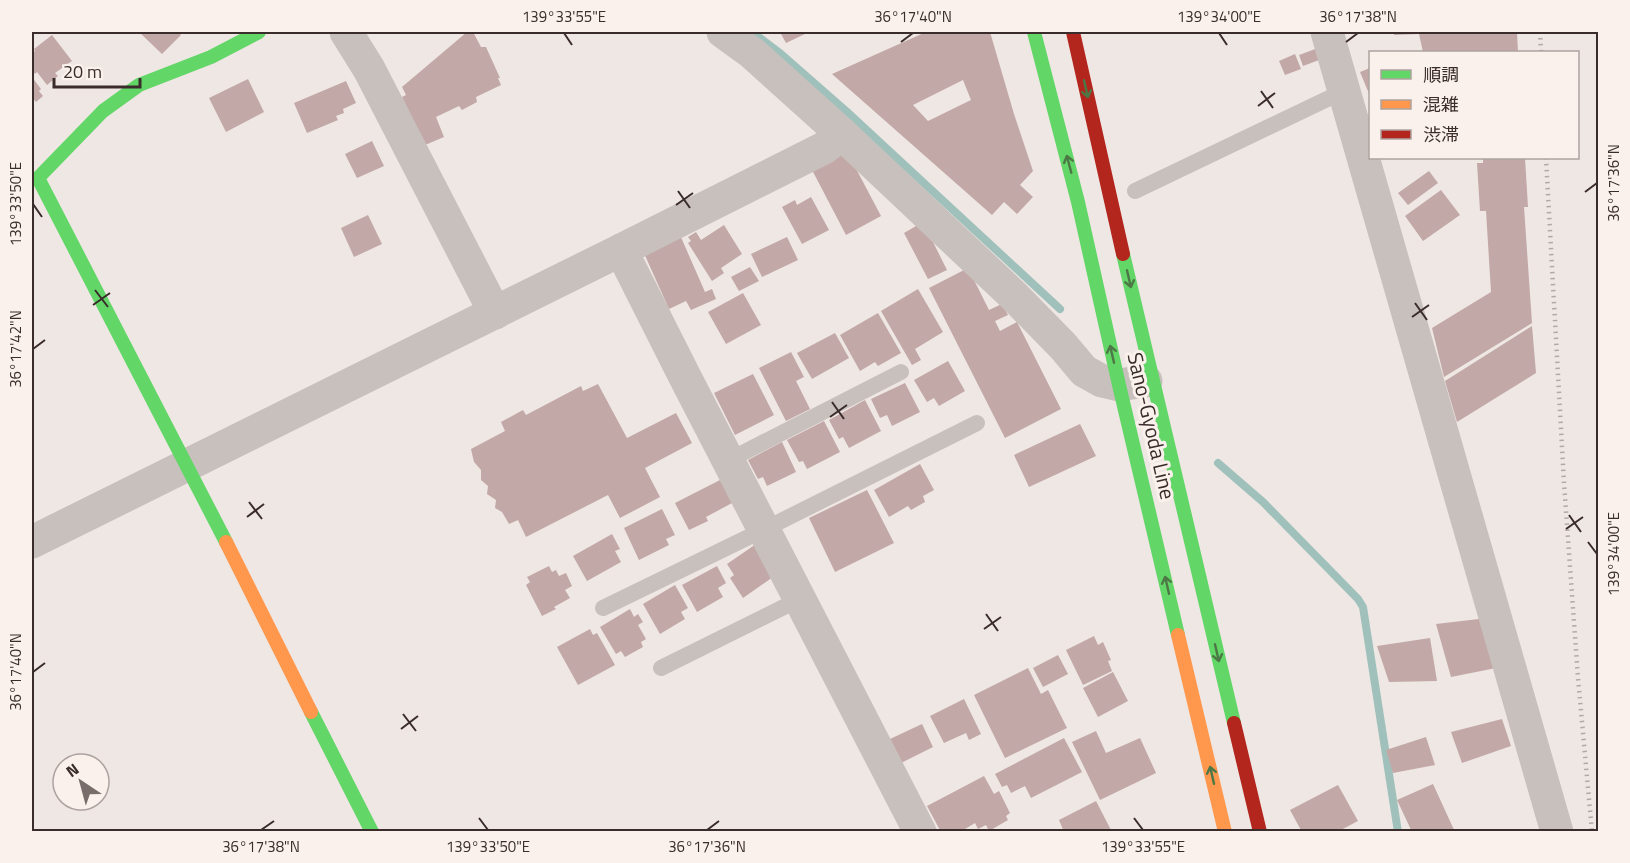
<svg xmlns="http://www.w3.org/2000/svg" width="1630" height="863" font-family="'Titillium Web','Noto Sans JP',sans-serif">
<rect width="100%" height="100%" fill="#efe7e4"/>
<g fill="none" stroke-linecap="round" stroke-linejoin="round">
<g stroke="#a0c1bb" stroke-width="8">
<path d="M752,32L781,54L846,111L1060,309"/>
<path d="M1218,463L1263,502L1358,599L1363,607L1398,832"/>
</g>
</g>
<g fill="#c2a8a6" fill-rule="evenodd">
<path d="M139,32H178L181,35L162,54Z"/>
<path d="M467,32H473L481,47H486L500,78H498L501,85L476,97L477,102L462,110L459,106L436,117L444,137L425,145L402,97L406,95L402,87Z"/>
<path d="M780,32H803L805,34L786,43Z"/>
<path d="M926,32H990L1014,114L1033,171L1020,185L1033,197L1017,214L1004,202L992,215L832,74ZM963,80L971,100L928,121L913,105Z"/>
<path d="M1394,32H1517L1518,52H1423L1419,34L1394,35Z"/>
<path d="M52,35L72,61L55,73L58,76L47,85L37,72L35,74L32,70V54L35,51L34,49Z"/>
<path d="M1318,48L1322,59L1303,66L1299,55Z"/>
<path d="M1295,54L1301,69L1285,75L1279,61Z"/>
<path d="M1370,68V96L1360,72Z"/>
<path d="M32,77L41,89L39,91L43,96L36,102L32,97Z"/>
<path d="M248,79L264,112L226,132L209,98Z"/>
<path d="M346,81L356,103L343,109L344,113L336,116L338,120L307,133L294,103Z"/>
<path d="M372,141L384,166L357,178L345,154Z"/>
<path d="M843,152L852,161L881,216L846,235L811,168Z"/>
<path d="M1483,158H1525L1528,207H1524L1532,323L1444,377L1432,328L1491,292L1486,211H1480L1477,163H1483Z"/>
<path d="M1429,171L1438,183L1408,205L1398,193Z"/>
<path d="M1441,190L1460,215L1423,241L1405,216Z"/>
<path d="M811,197L829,230L802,244L782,207L795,200L797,205Z"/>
<path d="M368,215L382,244L354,257L341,228Z"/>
<path d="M923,222L947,270L928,279L904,233Z"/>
<path d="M724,225L742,254L721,268L724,273L712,281L688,243L691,241L688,237L696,232L701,240Z"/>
<path d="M680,235L705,292L712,289L716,299L691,310L686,301L669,309L643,251Z"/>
<path d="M787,237L798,260L762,277L751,254Z"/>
<path d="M750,267L759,281L739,291L731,277Z"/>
<path d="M968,268L989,310L1002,304L1008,315L995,321L1000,331L1017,322L1061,409L1005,438L929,288Z"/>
<path d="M918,289L943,332L915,349L921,360L912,365L881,311Z"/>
<path d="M743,293L761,325L726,344L708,312Z"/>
<path d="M878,313L901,353L878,366L875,362L860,371L840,335Z"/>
<path d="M1532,326L1536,373L1457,422L1445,381Z"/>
<path d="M835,333L849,358L812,379L797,353Z"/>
<path d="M791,352L804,377L796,381L810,409L786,421L759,368Z"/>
<path d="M948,361L965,391L939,406L934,398L927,402L914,380Z"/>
<path d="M753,374L774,415L735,435L714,393Z"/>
<path d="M905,383L920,412L892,426L887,415L880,418L871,399Z"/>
<path d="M598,384L627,438L676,413L692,443L645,468L660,497L620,518L608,495L526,537L518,520L509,524L502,512L495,508L496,500L487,494L488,486L481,480V470L474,462L471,449L505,431L501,422L523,410L526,415L581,386L583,391Z"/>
<path d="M865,400L881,431L849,448L843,437L839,439L829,420Z"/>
<path d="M824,421L840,452L807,469L803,461L799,462L787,440Z"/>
<path d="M1080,424L1096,456L1029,487L1014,455Z"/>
<path d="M782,442L796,472L767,486L763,477L758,479L748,460Z"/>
<path d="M920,464L934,490L923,496L925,502L911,510L908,506L889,517L874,490Z"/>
<path d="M720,480L732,503L706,517L708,521L689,530L675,503Z"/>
<path d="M867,490L894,543L835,572L809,518Z"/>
<path d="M662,509L675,535L666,539L669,545L639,560L624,528Z"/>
<path d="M612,534L620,549L615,551L621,562L587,581L573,556Z"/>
<path d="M756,544L773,577L743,598L730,578L734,575L727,564Z"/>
<path d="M549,566L552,572L556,570L559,576L566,573L572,586L565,590L570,598L554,607L556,609L542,616L526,585L530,582L527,577Z"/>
<path d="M717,566L726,583L718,588L723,597L697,612L682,585Z"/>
<path d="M675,585L688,608L681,612L685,619L660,634L643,604Z"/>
<path d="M630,609L634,617L638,614L643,622L638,625L646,639L641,642L643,647L625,657L621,651L616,654L600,627Z"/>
<path d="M1479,619L1496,668L1451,677L1436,624Z"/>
<path d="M590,629L593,635L597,633L615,665L578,685L557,647Z"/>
<path d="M1094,636L1098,645L1103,642L1111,660L1108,661L1112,671L1083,685L1066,650Z"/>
<path d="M1430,638L1437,681L1389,682L1377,646Z"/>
<path d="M1058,655L1068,674L1043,687L1033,668Z"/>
<path d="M1028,668L1041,694L1048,690L1067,728L1005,758L974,695Z"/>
<path d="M1113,672L1128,701L1098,717L1083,688Z"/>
<path d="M964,699L981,734L969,740L966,733L944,743L930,716Z"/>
<path d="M1502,719L1511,746L1462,763L1451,732Z"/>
<path d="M922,724L933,747L901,763L890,739Z"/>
<path d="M1096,731L1106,753L1140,738L1156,773L1100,800L1072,742Z"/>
<path d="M1426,737L1435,765L1393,773L1386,750Z"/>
<path d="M1064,738L1082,772L1031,798L1025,786L1011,793L1007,785L1002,787L995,774Z"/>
<path d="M984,776L994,794L999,791L1010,813L1006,816L1008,820L989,831L986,825L978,829L975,823L960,832H941L927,806Z"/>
<path d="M1433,784L1455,832H1412L1397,800Z"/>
<path d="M1338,785L1358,821L1337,832H1302L1290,810Z"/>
<path d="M1096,801L1112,832H1064L1059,820Z"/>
</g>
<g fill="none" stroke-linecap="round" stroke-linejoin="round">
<g stroke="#c8c0bd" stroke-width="16">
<path d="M1135,191L1344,91"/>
<path d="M729,460L901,372"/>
<path d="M603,608L765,529L977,423"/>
<path d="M661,668L800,599"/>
</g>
<g stroke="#c8c0bd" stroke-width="33">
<path d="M346,32L369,69L495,313"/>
<path d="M723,32L752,53L842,134L1014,296L1063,346L1084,371L1102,381L1119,385L1146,381"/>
<path d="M1327,32L1557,832"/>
<path d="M621,250L686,379L920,832"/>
<path d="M32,542L621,250L824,148L842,134"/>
</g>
<g stroke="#63d668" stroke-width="14">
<path d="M1034,32L1078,202L1119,385L1178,635"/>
<path d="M1123,254L1234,723"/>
<path d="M226,542L38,178L103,111L139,85L211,57L259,32"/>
<path d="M311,712L372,832"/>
</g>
<g stroke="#ff974d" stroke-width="14">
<path d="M226,542L311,712"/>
<path d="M1178,635L1225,832"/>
</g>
<g stroke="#b3261e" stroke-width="14">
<path d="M1073,32L1123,254"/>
<path d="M1234,723L1260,832"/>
</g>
<g stroke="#b0a9a7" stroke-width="4.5" stroke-dasharray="1.5 4.5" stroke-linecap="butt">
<path d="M1540,32L1541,52"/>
<path d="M1546,158L1564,483L1578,678L1592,832"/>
</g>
</g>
<defs><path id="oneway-shaft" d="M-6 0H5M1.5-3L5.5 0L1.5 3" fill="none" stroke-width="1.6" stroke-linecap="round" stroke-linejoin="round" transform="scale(1.5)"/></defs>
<g stroke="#4c7846">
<use href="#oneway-shaft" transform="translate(1086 89) rotate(77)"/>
<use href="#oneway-shaft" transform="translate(1069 164) rotate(-105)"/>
<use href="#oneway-shaft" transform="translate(1129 279) rotate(77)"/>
<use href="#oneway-shaft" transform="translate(1112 354) rotate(-103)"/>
<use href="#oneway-shaft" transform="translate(1167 585) rotate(-103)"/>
<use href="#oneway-shaft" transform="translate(1217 653) rotate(77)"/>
<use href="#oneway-shaft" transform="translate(1212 775) rotate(-103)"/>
</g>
<path fill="none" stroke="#3a2c2a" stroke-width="2" d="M564,33L572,45M1219,33L1227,45M901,42L913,33M1346,42L1358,33M1261,91L1273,108M1258,106L1275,93M678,191L690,208M1585,192L1597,183M33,204L42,217M676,205L693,193M95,290L108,307M1415,303L1427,320M93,305L110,293M1412,317L1429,305M33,349L45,340M832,402L844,419M830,417L847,405M249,502L262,519M1569,515L1581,532M247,517L264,504M1566,529L1583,517M1588,542L1597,554M986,614L998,631M984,629L1001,617M33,672L45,663M403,714L416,731M401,729L418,716M479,818L488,830M1134,818L1143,830M261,830L274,821M707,830L719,821"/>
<g text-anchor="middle" stroke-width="6" stroke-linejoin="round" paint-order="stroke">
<g font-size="21" fill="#3a2c2a" stroke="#faf1ed">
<text transform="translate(1151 426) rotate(77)" y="7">Sano-Gyoda Line</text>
</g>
</g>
<rect width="1630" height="863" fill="none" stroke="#faf1ed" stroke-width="66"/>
<rect x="1369" y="51" width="210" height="108" fill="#faf1ed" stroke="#ada29f" stroke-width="1.5"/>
<rect x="1381" y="70" width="30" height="9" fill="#63d668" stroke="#ada29f" stroke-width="1.5"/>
<text x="1423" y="81" font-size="18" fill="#3a2c2a">順調</text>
<rect x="1381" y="100" width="30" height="9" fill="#ff974d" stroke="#ada29f" stroke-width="1.5"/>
<text x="1423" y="111" font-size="18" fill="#3a2c2a">混雑</text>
<rect x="1381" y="130" width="30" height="9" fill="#b3261e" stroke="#ada29f" stroke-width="1.5"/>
<text x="1423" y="141" font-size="18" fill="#3a2c2a">渋滞</text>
<g transform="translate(81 782) rotate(324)"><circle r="28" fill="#faf1ed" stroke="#ada29f" stroke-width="1.5"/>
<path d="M0-4.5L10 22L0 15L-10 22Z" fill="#796d6b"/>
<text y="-9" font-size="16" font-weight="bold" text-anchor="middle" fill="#3a2c2a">N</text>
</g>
<path d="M54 78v9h86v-9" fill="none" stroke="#3a2c2a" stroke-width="3"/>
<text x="63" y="78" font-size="18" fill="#3a2c2a" stroke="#faf1ed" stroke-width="4.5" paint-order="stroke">20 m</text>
<rect x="33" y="33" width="1564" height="797" fill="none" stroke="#3a2c2a" stroke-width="2"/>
<g font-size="15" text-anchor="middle" fill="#3a2c2a">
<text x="564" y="22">139°33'55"E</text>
<text x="913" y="22">36°17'40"N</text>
<text x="1219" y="22">139°34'00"E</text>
<text x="1358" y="22">36°17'38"N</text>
<text transform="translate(1614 183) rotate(-90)" y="5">36°17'36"N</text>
<text transform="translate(16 204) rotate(-90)" y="5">139°33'50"E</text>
<text transform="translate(16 349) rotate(-90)" y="5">36°17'42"N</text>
<text transform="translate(1614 554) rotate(-90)" y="5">139°34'00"E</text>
<text transform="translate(16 672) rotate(-90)" y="5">36°17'40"N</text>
<text x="261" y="852">36°17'38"N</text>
<text x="488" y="852">139°33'50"E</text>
<text x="707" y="852">36°17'36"N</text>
<text x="1143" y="852">139°33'55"E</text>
</g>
</svg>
